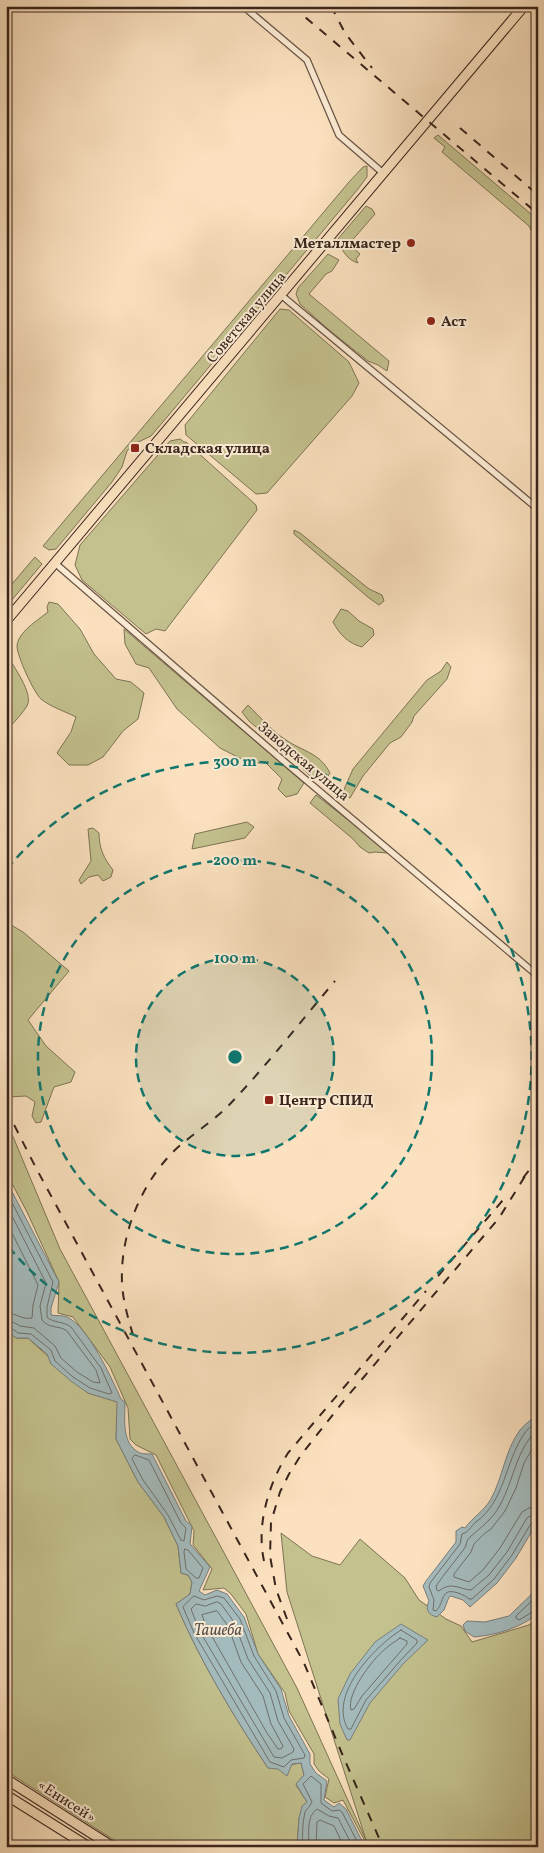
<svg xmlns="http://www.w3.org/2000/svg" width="544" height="1853" font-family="Vollkorn,serif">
<rect width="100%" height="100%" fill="#fbe1bf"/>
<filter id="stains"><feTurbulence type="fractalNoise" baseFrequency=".004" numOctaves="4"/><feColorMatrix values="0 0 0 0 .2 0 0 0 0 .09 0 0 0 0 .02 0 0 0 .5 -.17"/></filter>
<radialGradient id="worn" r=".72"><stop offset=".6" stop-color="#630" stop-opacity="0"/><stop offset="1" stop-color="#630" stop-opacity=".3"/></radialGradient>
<g fill="#c3c18e" stroke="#7e7355">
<path d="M438,135L538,220V237L531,230L529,226L442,152L445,147L434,138Z"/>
<path d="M367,166V177L358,189L168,416L151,436L134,444L127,451L122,467L112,482L56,549L49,550L43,546L349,182L363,167Z"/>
<path d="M366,206L372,209L375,214L349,244L360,254L356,259L358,263C347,260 342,250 337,240Z"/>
<path d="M328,254L339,260L332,271L326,274L309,294L389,361L387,371L378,365L368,361L329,330L300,304L296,294L298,288Z"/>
<path d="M280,309L289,310L349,362L359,383L352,396L267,493L256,494L186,435L185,425Z"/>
<path d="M180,439L184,442H186L256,505L257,510L165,631L156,629L146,634L82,580L75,565L80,545L170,441Z"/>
<path d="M294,530L300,533L369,589L382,595L384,601L379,605L369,598L294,534Z"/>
<path d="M35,557L42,564L6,607V591Z"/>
<path d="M49,602L58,604L80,629L94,654L116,679L131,682L144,693L138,719L123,731L103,757L88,765H69L57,753L71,732L76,717C64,711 51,707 41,699C34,693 17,656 17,646C18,632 38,620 48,612L47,607Z"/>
<path d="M341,609L348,611L359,621L373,629L374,635L362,647C348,643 340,635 333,622Z"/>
<path d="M124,629L304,783L297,794L286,797L278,789L282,779L265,762L251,764L220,748L177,709L149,668L136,664L125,644Z"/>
<path d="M7,654C13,667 34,693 27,706C22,714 15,721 9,728L6,726Z"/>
<path d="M447,662L451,667L447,679L414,716L412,722L401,737L390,743L363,776L350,798L342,794L353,769L427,680L441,671Z"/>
<path d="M248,705C260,717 272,731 286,740C304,752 320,753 330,773L324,782L309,775L296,761L249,721L242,712Z"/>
<path d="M316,795L379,844L387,853L375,852L369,853L360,847L353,839L310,803Z"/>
<path d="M247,822L254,827L245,838L192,849L195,834Z"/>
<path d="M93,828L99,833C99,848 104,859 113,870L111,877L103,881L98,875L89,877L81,884L79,880L91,861L88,829Z"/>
<path d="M6,922L23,932L69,971L28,1020L46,1046L75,1072L71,1082L54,1087L41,1122L36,1123L32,1116L35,1102L26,1096L8,1097L6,1092Z"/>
<path d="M6,1120L60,1249L297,1688L366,1840L287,1592L281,1533L312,1556L340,1565L360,1539L405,1578L419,1600L446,1619L461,1626L472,1642L529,1625L538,1618V1847H368L343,1800L334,1803L325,1797L329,1779L319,1771L314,1764V1754L289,1711L285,1693L258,1654L246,1614L231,1594L224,1588L203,1590L212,1569L193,1545L194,1531L156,1455L136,1445L130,1439L128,1408L110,1367L73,1317L58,1313L59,1282L27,1212L6,1172Z"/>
<path d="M6,1330L16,1338H28L88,1393L118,1402L116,1439L138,1482L164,1517L178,1546L181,1573L188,1575L192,1582L190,1594L176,1604C200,1661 234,1717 268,1768L301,1763L304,1775L296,1785L307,1802L299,1818L297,1847H125L6,1771Z"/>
</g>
<g fill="#a4bbbd" stroke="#797f7d">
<path d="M6,1180L59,1282L51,1308V1315C56,1316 63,1315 67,1317C88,1326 112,1379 121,1399L125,1402C125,1419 121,1444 140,1453C143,1454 149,1454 152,1454L186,1521L192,1526L190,1544L210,1567L199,1591L205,1595L217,1590L227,1594L244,1617L258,1654L281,1689L289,1716L310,1754V1764L316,1773L327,1781L324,1800L334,1807L339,1803L346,1809L365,1847H297L299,1818L302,1806L307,1802L296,1784L304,1775L301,1763L292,1764L287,1776L278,1769L268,1768C234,1717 200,1661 176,1604L190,1594L192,1582L188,1575L181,1573L178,1546L164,1517L138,1482L116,1439L117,1402L88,1393L71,1381L51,1364L47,1354L28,1338H16L6,1330Z"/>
<path d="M538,1414V1521L516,1558L497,1583L470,1607L463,1600L451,1596L449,1597L444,1610L437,1617C428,1615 425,1609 429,1601L423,1586L426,1581L456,1542V1531L462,1527L465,1528C473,1517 484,1511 491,1499C503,1477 505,1450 520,1430C525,1424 532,1419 538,1414Z"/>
<path d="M538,1588V1614C519,1628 497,1635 474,1637L465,1631L463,1625L467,1621L485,1622L509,1616Z"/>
<path d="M401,1624L428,1640L403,1664L370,1703L350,1740H347L340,1724L338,1699L350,1674L375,1642Z"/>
</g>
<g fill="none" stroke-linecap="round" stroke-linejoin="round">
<g stroke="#6e706c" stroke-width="1">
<path d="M6,1191L53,1282L47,1307V1317C53,1323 63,1321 71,1327L101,1368L112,1393L109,1394L90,1388L73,1377L55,1361L51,1350L31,1334L18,1333L10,1327H6"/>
<path d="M6,1204L46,1283L40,1306L42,1320C49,1329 59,1325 67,1331L96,1370L100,1383L93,1382L77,1372L61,1358L55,1346L34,1328L20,1326L13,1322L6,1320"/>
<path d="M6,1221L38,1285L33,1305L32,1318C22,1320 16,1313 6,1313"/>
<path d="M538,1420C533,1425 527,1429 524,1434C505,1462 505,1501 476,1522C470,1527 469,1532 462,1534L460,1544L430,1583L429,1587L434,1600L433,1610L436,1611C445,1602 440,1587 458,1593C463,1595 466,1596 469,1599H472L494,1579L512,1555L532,1522L538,1520"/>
<path d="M538,1429C516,1449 514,1480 500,1505C493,1519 480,1528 469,1538C466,1541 467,1545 464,1549C455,1561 445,1573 436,1586L437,1590L439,1591C451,1581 459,1589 471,1590L489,1575L507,1552L527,1518L532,1515L538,1514"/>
<path d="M538,1439L524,1463L516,1488L505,1511L491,1529L484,1534L474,1544L471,1552L454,1574V1577L469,1582L483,1570L500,1548L522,1512L529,1508L538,1506"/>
<path d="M135,1455L149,1460L181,1523L186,1528L184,1541L181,1540L168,1515L143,1480L132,1459Z"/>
<path d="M185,1549L188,1550L203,1568L199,1578H196L186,1569L184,1552Z"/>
<path d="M538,1595L516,1616V1618L519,1620L534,1611H538"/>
<path d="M194,1596L204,1600L217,1596L224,1598L240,1619L254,1656L276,1691L284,1718L305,1755L304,1758L291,1760L284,1767L270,1762L194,1633L183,1607Z"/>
<path d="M217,1602L221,1604L234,1622L248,1659L270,1693L278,1721L294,1749L293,1752L282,1758L274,1757L199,1630L191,1609L196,1604L205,1606Z"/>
<path d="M217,1611L228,1626L241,1662L263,1696L271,1724L283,1746L281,1749H278L267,1733L206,1626L202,1615Z"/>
<path d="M401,1630L417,1640V1643L400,1661L366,1700L353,1725L351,1729H348C328,1695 374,1647 401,1630Z"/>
<path d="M400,1638L407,1641V1644L362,1696L354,1709L351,1710C346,1694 372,1660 384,1650C389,1645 395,1642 400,1638Z"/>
<path d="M302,1847C303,1836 302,1823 305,1812C307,1808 310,1807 312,1802L303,1784L311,1776L321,1784V1803L332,1811L339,1810L342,1812L360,1847"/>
<path d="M309,1847C309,1834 306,1817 317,1809L329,1816L338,1818L353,1847"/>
<path d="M316,1847L317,1822L320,1820L334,1826L344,1847"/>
</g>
<defs>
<g id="minor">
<path d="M243,6L307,60L339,135L383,173"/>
<path d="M281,295L538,509"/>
<path d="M56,564L286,763L538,976"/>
</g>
<path id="primary" d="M6,621L524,6"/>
<g id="trunk">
<path d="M6,1779L113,1847"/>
<path d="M6,1795L89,1847"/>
</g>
</defs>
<use href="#minor" stroke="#6a5445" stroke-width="8"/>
<use href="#primary" stroke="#39251c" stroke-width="11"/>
<use href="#trunk" stroke="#39251c" stroke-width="11"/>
<use href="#minor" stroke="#fcecd5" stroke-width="5.5"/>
<use href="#primary" stroke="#fbe1bf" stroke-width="9"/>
<use href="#trunk" stroke="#fbe1bf" stroke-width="9"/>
<g stroke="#39251c" stroke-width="2" stroke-dasharray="9 9" stroke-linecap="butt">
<path d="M292,6L538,214"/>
<path d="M331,6L345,33L372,68"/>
<path d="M460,128L538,195"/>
<path d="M6,1109L36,1168L304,1663L343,1756L383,1847"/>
<path d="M523,1178L534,1164"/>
<path d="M438,1276L503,1200"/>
<path d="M133,1335C128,1318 123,1301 122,1283C120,1234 141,1183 176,1149C194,1133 215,1120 231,1103C268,1064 301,1021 335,981"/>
<path d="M264,1561C256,1524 269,1483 288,1453L426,1291"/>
<path d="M287,1619L276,1589L270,1556L271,1522L280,1492L289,1474L301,1455L346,1398L499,1218L527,1173"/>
</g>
</g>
<circle cx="235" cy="1057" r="99" fill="#0f766e" fill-opacity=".12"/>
<g fill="none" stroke="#0f766e" stroke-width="2.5" stroke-dasharray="9 6">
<circle cx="235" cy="1057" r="99"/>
<circle cx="235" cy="1057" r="197"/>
<path d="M7 869A296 296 0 1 1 7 1245"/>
</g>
<g fill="#8f2418" stroke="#fcecd5" stroke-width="2">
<circle cx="411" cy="243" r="5"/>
<circle cx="431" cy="321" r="5"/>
<rect x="130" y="443" width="10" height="10" rx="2.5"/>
<rect x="264" y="1095" width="10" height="10" rx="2.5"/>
</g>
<g text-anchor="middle" stroke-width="4" stroke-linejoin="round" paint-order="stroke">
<g font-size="15" font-weight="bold" fill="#39251c" stroke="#fcecd5" text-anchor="start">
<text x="401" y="248" text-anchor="end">Металлмастер</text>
<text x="441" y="326">Аст</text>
<text x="145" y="453">Складская улица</text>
<text x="279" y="1105">Центр СПИД</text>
</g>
<g font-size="15" fill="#39251c" stroke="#fcecd5">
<text transform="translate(246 317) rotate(-50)" y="5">Советская улица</text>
<text transform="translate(304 761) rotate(40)" y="5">Заводская улица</text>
<text transform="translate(67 1801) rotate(33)" y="5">«Енисей»</text>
</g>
<g font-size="16" font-style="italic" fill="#59524c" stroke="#fcecd5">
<text x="218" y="1635">Ташеба</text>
</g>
</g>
<circle cx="235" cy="1057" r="8" fill="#0f766e" stroke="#fcecd5" stroke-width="2.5"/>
<g font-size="15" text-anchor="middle" font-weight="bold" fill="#0f766e" stroke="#fcecd5" stroke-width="4" stroke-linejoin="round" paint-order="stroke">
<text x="235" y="766">300 m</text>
<text x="235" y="865">200 m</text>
<text x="235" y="963">100 m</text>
</g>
<rect width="544" height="1853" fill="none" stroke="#fbe1bf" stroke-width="25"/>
<rect x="8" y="8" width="529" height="1838" fill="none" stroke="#39251c" stroke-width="2.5"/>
<rect x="12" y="12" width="519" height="1828" fill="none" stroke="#39251c"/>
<rect width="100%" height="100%" filter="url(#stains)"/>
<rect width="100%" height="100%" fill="url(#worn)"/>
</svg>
